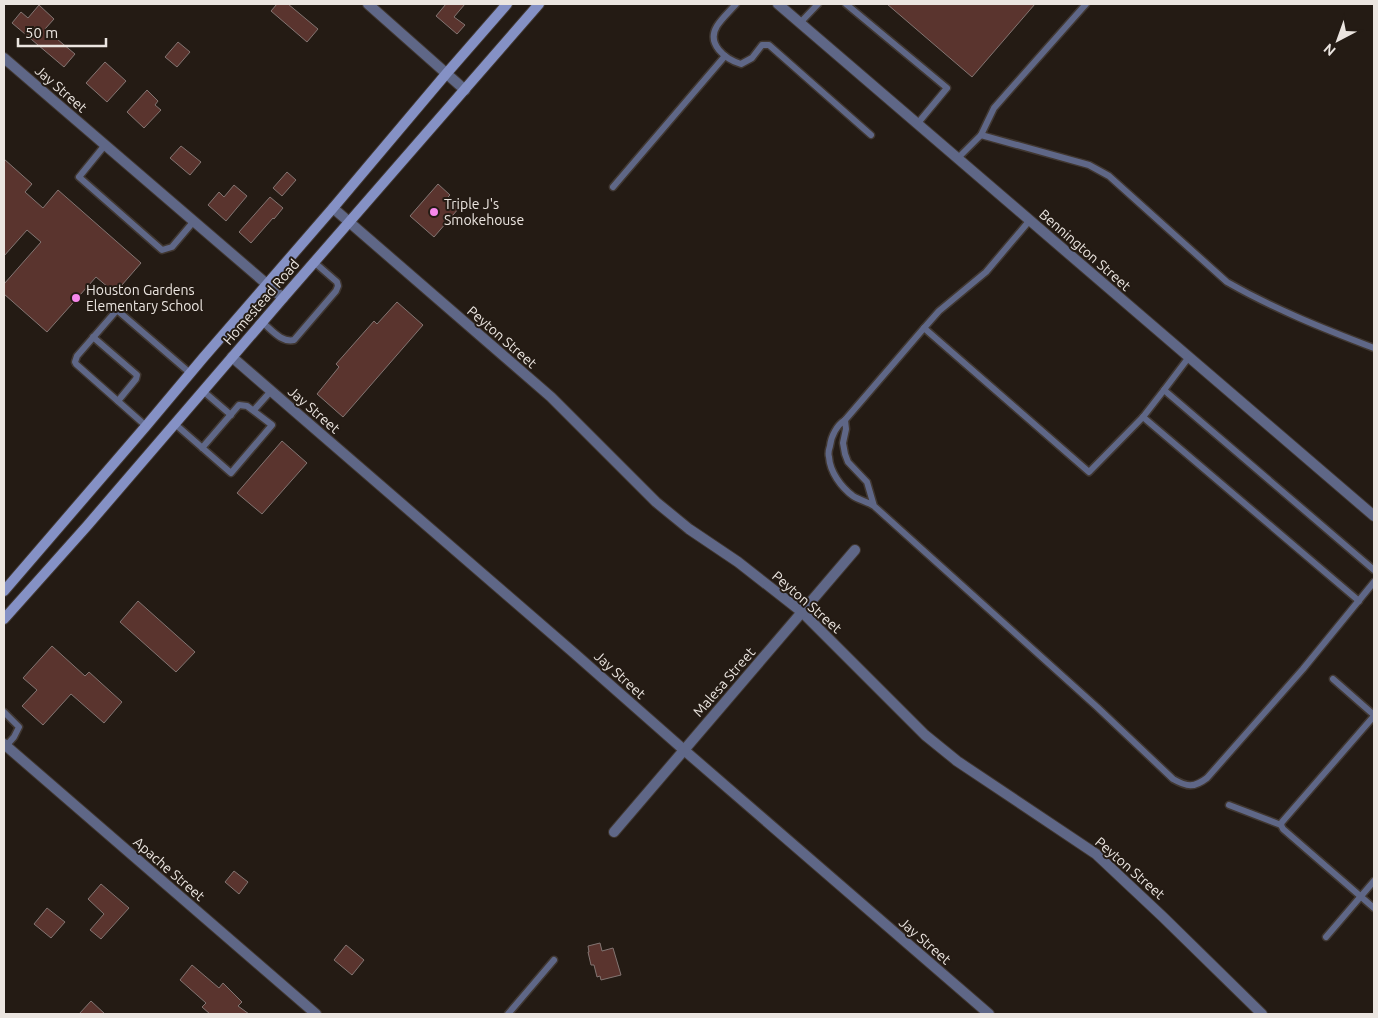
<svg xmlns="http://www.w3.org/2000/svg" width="1378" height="1018" font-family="Ubuntu,sans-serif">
<rect width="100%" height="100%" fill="#241b14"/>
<g fill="#5a342e" stroke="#837572">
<path d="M277,4H288L318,29L307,42L271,11Z"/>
<path d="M446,4H465L454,17L465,25L457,34L436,16Z"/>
<path d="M887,4H1035L972,77Z"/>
<path d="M39,5L54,19L45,29L75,54L64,67L12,23L21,12L28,18Z"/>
<path d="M178,42L190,52L177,67L165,57Z"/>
<path d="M105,62L126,81L107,102L86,83Z"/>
<path d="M147,90L158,101L155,105L161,110L144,128L127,112Z"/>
<path d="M181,146L201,162L190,175L170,158Z"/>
<path d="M4,159L32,184L25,192L43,208L58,190L141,263L115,293L96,277L47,332L4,294V284L41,242L27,230L4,256Z"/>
<path d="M287,172L296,180L282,196L273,188Z"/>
<path d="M438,184L450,195L447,198L459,208L434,237L410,216Z"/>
<path d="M234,185L247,196L226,221L208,205L219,192L224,197Z"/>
<path d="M270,197L283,208L274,219L273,218L251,243L239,232Z"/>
<path d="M397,302L423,325L343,417L317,394L339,367L336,364L374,321L377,324Z"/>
<path d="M282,441L307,463L262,514L237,493Z"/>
<path d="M138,601L195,652L176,672L120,622Z"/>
<path d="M52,646L85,676L89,672L122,702L104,723L71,694L43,725L22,706L37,690L23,678Z"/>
<path d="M234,871L248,882L239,894L225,882Z"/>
<path d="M101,884L129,908L101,939L90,930L104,914L88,899Z"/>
<path d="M47,908L65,922L51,938L34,924Z"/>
<path d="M600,943L602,951L613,948L621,975L601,980L600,976L597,977L594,965H591L588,952H589L588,946Z"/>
<path d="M346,945L364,960L352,975L334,960Z"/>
<path d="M192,965L219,988L223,983L242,1002L238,1006L249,1014H210L202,1007L206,1003L180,980Z"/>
<path d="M91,1001L105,1014H79Z"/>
</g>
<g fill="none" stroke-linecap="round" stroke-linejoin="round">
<defs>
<g id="lane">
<path d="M736,4C730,11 722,18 717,26C706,44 725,59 741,64L752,58L762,45H769L871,135"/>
<path d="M846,4L947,88L918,123"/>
<path d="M800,23L818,4"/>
<path d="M981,135L1089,165L1109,176L1227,282C1274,309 1324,329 1374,348"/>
<path d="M105,145L79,177L162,250L172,247L194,221"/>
<path d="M958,158L981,135L994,108L1008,92L1086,4"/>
<path d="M613,187L725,56"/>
<path d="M1030,220L986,272L939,311L924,328L1089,472L1143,417L1164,390"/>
<path d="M262,322C271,329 281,343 294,340L336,291L338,286L337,282L314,262"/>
<path d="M93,337L137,375L136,379L118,401"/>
<path d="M1189,357L1164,390L1374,570"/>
<path d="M203,391L231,415"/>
<path d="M254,410L271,391"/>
<path d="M1143,417L1359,601"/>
<path d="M845,420L924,328"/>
<path d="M175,424L231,473L272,425L247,406L239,405L202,448"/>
<path d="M146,426L76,364L75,362L77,356L117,310L190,373"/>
<path d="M874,506L867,482L848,462L845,454L843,443L846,429L845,420C837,425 831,436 830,446C829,449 828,454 829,457C830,472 841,487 853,496C859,500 868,502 874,506L1097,707L1173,779C1187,787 1194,788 1207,778L1303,669L1374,582"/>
<path d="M1333,679L1374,715"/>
<path d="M4,712L19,727L14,737L6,746"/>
<path d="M1374,716L1282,822L1281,825L1283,829L1374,908"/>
<path d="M1229,805L1281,825"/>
<path d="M1326,937L1374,881"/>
<path d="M508,1014L554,960"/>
</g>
<g id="street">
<path d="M368,4L465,90"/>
<path d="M778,4L1374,516"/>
<path d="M4,58L283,298"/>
<path d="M333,208L551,397L656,502L689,529L738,562L802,612L925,735L957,761L1096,854L1163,917L1262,1014"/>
<path d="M232,357L574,653L684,750L989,1014"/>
<path d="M4,744L316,1014"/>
<path d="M614,832L855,550"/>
</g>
<g id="secondary">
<path d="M4,591L146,426L203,358L333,208L446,74L507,4"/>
<path d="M4,619L87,526L283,298L539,4"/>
</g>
</defs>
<use href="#lane" stroke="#403731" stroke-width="9"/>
<use href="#street" stroke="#403731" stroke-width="12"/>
<use href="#secondary" stroke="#403731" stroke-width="12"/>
<use href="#lane" stroke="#5f6787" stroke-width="6"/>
<use href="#street" stroke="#5f6787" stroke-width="10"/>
<use href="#secondary" stroke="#8591c5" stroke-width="10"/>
</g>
<g fill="#f788eb" stroke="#241b14" stroke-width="2">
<circle cx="434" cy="212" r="5"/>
<circle cx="76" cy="298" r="5"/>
</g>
<g text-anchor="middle" stroke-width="4" stroke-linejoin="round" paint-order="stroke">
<g font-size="14" fill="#ebe5e0" stroke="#241b14">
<text transform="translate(61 89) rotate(41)" y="5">Jay Street</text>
<text transform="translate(1085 250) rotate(41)" y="5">Bennington Street</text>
<text transform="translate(261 302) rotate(-49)" y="5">Homestead Road</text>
<text transform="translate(502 337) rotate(41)" y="5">Peyton Street</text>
<text transform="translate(314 410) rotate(41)" y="5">Jay Street</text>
<text transform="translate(807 602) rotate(41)" y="5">Peyton Street</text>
<text transform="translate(620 675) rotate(42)" y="5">Jay Street</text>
<text transform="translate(724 682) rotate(-49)" y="5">Malesa Street</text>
<text transform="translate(1130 868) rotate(41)" y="5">Peyton Street</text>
<text transform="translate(169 869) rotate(41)" y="5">Apache Street</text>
<text transform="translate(925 941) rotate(41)" y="5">Jay Street</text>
</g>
<g font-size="14" fill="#ebe5e0" stroke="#241b14" text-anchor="start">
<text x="444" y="209">Triple J's<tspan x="444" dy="16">Smokehouse</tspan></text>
<text x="86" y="295">Houston Gardens<tspan x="86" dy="16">Elementary School</tspan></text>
</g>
</g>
<rect width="1378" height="1018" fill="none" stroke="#ebe5e0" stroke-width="10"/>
<g transform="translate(1338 40) rotate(221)" stroke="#241b14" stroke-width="4" paint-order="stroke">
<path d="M0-4L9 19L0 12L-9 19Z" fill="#ebe5e0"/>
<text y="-8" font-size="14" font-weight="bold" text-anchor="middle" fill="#ebe5e0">N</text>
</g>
<path d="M18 38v8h88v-8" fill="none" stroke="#ebe5e0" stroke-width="2.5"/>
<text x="25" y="38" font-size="15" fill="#ebe5e0" stroke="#241b14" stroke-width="4" paint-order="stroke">50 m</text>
</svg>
